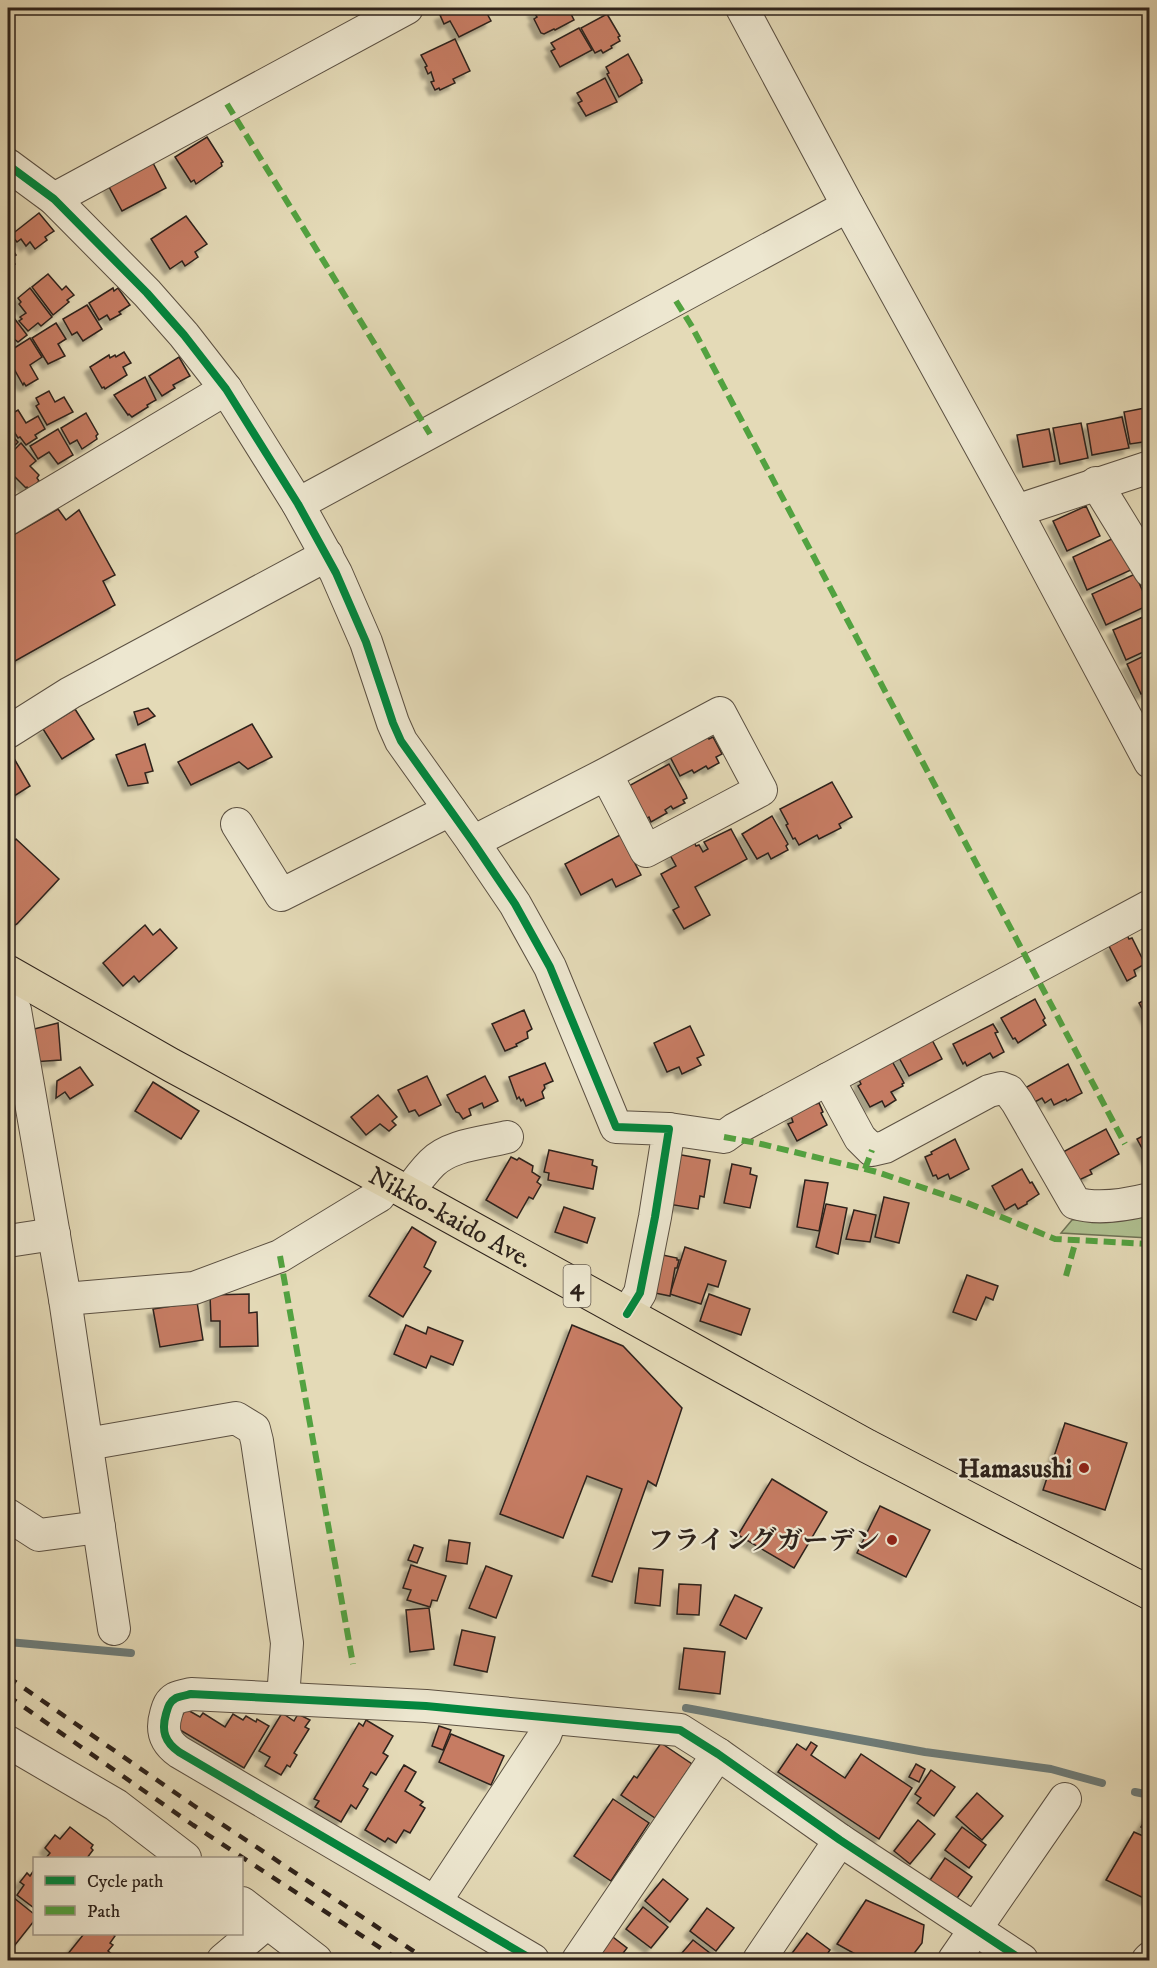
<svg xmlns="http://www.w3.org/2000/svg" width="1157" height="1968" font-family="'IM FELL DW Pica','Noto Serif JP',serif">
<defs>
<filter id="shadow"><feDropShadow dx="-5.5" dy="5.5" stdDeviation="1.5" flood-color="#0004"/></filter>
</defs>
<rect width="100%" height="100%" fill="#e4dab7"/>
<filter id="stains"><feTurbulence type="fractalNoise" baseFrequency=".00333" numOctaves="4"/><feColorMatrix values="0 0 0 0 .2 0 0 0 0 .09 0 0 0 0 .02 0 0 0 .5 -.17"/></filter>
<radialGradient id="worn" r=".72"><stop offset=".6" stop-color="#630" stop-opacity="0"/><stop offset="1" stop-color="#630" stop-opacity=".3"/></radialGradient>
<path fill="#b0c192" stroke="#6e7256" stroke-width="1.5" d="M1143,1211L1149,1214V1238L1061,1233L1072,1220Z"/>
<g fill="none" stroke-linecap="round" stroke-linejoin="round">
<g stroke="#6d7c79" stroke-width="8">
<path d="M8,1642L131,1653"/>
<path d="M686,1708L925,1752L1051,1769L1102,1783"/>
<path d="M1135,1792L1150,1795"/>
</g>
</g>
<g fill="#c67c64" stroke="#2d221b" stroke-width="1.5" filter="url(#shadow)">
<path d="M455,8H484L491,21L459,37L450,21L444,24L440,15Z"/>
<path d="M540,8H568L574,20L555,30L554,29L544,34L541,33L534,19L537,17L533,11Z"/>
<path d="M607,14L620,36L618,37L620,41L611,46L612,48L603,53L601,50L595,53L581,28Z"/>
<path d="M579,28L592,50L560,67L551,51L555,49L551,43Z"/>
<path d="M455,39L470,71L453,79L455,83L440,90L439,88L435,90L431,82L434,81L431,72L428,74L425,67L427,66L421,55Z"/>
<path d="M628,54L642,80H641L642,83L619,97L607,74L609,73L606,67Z"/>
<path d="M605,78L617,102L586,116L578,103L582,101L577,93Z"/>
<path d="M207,137L223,162L221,163L222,166L196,184L194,180L191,182L175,157Z"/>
<path d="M152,161L166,188L122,211L108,185Z"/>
<path d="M39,213L54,231L45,237L47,240L35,249L30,242L26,246L21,239L17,242L11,235Z"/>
<path d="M186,216L207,244L195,252L198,257L185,266L182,261L170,269L151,239Z"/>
<path d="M8,243L16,255L11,258L15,264L8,270Z"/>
<path d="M48,274L62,290L66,286L74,295L67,300L69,302L53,315L32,287Z"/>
<path d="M30,288L52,317L41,326L38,323L28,331L19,321L22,319L20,317L26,313L19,304L21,302L18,298Z"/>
<path d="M113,288L114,291L118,288L130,305L119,312L121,314L110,320L107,315L99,320L89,303Z"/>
<path d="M87,305L102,329L83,341L77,332L72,335L63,319Z"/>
<path d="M8,310L27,335L18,342L13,338L8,343Z"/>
<path d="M56,323L66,339L58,344L65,356L48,364L32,338Z"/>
<path d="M30,338L42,357L30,365L38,379L26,386L24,383L23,385L8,358V352Z"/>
<path d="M124,352L131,363L123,367L127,375L105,389L104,387L102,388L90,367L109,355L110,358L115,355L116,357Z"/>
<path d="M179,357L190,376L173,385L175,388L162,396L149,376Z"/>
<path d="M145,377L156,400L147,405L148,407L132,417L129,414L128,415L114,395Z"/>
<path d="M49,391L55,402L64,397L73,412L47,425L36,406L39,404L36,398Z"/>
<path d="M1150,407V441L1130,444L1124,412Z"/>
<path d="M18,410L26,423L38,416L45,429L35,435L37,438L26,445L20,437L18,438L11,427L8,428V416Z"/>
<path d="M86,413L98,434L96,436L97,439L82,449L77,440L70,444L61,428Z"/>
<path d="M1122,417L1129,448L1092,455L1087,424Z"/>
<path d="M1081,423L1088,458L1060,464L1053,428Z"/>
<path d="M58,429L73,455L58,464L49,452L38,459L30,446Z"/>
<path d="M1049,429L1055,461L1023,467L1017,435Z"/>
<path d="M8,432L18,442L10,451H8Z"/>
<path d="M21,443L36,461L30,466L39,475L37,478L39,481L30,490L27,487L26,488L8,470V456Z"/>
<path d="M1086,506L1100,536L1067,551L1053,521Z"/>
<path d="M58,509L66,520L79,510L115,575L103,581L115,605L8,665V538Z"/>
<path d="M1116,537L1131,570L1087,590L1073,557Z"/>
<path d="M1135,574L1149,605L1106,625L1092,594Z"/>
<path d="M1150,614V649L1126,660L1113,630Z"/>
<path d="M1150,653V690L1141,694L1127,664Z"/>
<path d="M148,708L155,716L138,725L134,712Z"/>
<path d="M75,709L94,739L62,759L43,729Z"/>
<path d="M252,724L272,757L248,769L239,762L191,785L178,762Z"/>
<path d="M703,729L709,739L713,737L722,754L716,757L719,763L708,769L706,766L694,773L692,770L680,776L666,749Z"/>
<path d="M145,744L153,771L145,773L148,783L128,786L116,755Z"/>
<path d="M8,748L30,786L8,800Z"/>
<path d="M669,764L686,795L687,798L683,800L685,803L673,809L671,806L665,810L667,813L651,822L649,817L642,821L625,788Z"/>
<path d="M832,782L852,817L839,824L841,828L819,839L817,835L799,845L795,838L793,839L786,825L788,824L780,809Z"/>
<path d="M772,816L788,844L786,846L788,850L771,859L768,853L757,859L742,834Z"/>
<path d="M731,829L747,859L695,887L710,915L684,929L673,910L679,907L661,874L676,866L670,855L694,842L696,846L699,845L703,852L708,849L704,842Z"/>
<path d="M620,835L641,875L616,887L612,879L581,895L565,864Z"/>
<path d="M16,839L59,879L17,924L8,929V848Z"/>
<path d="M145,925L153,935L160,929L177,948L139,982L134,976L123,986L103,963Z"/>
<path d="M1126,933L1129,939L1132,938L1145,964L1134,970L1136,976L1127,981L1109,946L1117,942L1116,939Z"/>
<path d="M1150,997V1023L1139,1003Z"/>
<path d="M1035,999L1045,1018L1043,1020L1046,1025L1018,1043L1015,1038L1013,1039L1001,1018Z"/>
<path d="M524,1010L532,1029L527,1032L528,1038L516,1044L517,1046L505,1051L492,1024Z"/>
<path d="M58,1023L61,1060L32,1062L26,1031Z"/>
<path d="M993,1024L998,1032L995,1033L1004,1052L993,1058L990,1053L967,1066L965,1062L963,1064L953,1044Z"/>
<path d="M690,1026L704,1055L697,1058L701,1065L682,1074L679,1067L667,1072L654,1043Z"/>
<path d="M930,1036L942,1059L909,1076L897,1054Z"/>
<path d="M892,1061L904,1083L902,1084L903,1086L891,1092L896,1100L885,1107L882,1101L870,1107L858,1086L861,1084L859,1080Z"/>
<path d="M545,1063L553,1081L544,1085L545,1088L542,1092L544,1098L526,1106L523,1099L521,1101L519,1097L517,1099L509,1077Z"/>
<path d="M1068,1064L1082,1093L1067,1101L1066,1099L1054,1105L1051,1099L1045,1103L1042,1098L1033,1103L1025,1088Z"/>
<path d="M80,1067L93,1085L70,1099L65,1092L56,1098L57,1081Z"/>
<path d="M427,1076L441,1105L419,1116L415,1110L409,1112L398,1090Z"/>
<path d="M485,1076L498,1101L484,1108L482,1103L469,1109L471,1115L463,1119L459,1113L456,1112L447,1095Z"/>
<path d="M153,1082L199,1111L181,1139L135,1111Z"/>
<path d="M378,1095L397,1117L392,1121L396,1125L389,1131L380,1124L366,1135L351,1117Z"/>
<path d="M814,1098L816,1104L819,1103L823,1112L821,1113L827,1125L797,1141L788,1124L793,1122L790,1113Z"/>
<path d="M1106,1129L1119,1154L1090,1170L1092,1174L1079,1180L1063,1152Z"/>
<path d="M1150,1132V1163L1137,1139Z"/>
<path d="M955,1139L969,1169L950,1179L948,1174L938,1179L936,1175L933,1176L925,1157L932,1154L931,1152Z"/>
<path d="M549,1150L593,1160L592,1165L597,1167L593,1189L548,1180L549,1173L544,1172Z"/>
<path d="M676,1154L710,1160L704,1197L700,1196L698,1209L668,1204Z"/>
<path d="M511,1157L517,1160L519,1158L533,1166L532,1172L540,1177L537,1182L541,1185L533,1199L529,1197L517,1218L486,1200Z"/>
<path d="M732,1164L751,1168L750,1174L757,1176L750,1208L724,1203Z"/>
<path d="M1022,1169L1030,1183L1032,1182L1039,1194L1027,1202V1204L1018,1209L1015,1204L1005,1210L992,1186Z"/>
<path d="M805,1180L828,1183L819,1231L797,1227Z"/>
<path d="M884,1197L909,1203L899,1243L875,1237Z"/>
<path d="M826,1204L847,1208L838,1254L816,1247Z"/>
<path d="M564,1207L595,1218L587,1243L555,1232Z"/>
<path d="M854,1210L876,1215L870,1242L846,1239Z"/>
<path d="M412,1227L436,1242L424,1267L431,1271L403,1317L369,1296Z"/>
<path d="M685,1247L726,1261L718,1287L708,1284L701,1304L670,1294Z"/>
<path d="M658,1254L677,1258V1260H679L677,1268H675L670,1296L650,1292Z"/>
<path d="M967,1275L998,1286L993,1300L986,1297L976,1320L953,1312Z"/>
<path d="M249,1294V1313L257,1312L258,1346L220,1347V1321H211L210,1295Z"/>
<path d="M709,1294L750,1309L741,1335L700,1321Z"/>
<path d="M197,1302L203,1340L160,1347L153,1309Z"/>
<path d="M406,1325L426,1334L428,1327L463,1341L453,1365L431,1356L426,1368L394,1354Z"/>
<path d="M572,1325L623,1346L682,1408L656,1486L648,1481L612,1582L592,1576L622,1489L587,1476L563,1538L500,1514Z"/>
<path d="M1065,1423L1127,1443L1105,1510L1043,1490Z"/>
<path d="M772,1479L827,1512L794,1568L738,1535Z"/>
<path d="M880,1506L930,1530L906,1577L857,1553Z"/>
<path d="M449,1540L470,1543L467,1564L446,1561Z"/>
<path d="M414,1545L423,1548L417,1563L408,1560Z"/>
<path d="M411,1565L446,1576L437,1601L432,1600L430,1607L407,1600L411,1590L403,1588Z"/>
<path d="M486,1566L512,1576L496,1618L469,1608Z"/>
<path d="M639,1568L663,1570L660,1606L635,1603Z"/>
<path d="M679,1584L701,1585L699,1615L677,1614Z"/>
<path d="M735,1595L762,1608L746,1639L720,1625Z"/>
<path d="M429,1608L434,1649L410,1652L406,1610Z"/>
<path d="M462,1630L495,1637L487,1672L454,1665Z"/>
<path d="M684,1648L725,1652L720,1694L679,1689Z"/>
<path d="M186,1709L200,1717L203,1713L225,1727L233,1714L243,1720L246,1716L256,1722L257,1719L269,1726L244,1768L175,1727Z"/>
<path d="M282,1713L294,1721L298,1714L310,1720L305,1727L309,1729L294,1753L297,1755L290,1767L287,1765L281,1775L265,1766L270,1757L259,1751Z"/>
<path d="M366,1720L393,1736L383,1753L388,1756L376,1775L371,1772L363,1786L368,1789L356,1809L351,1805L341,1822L315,1807L319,1801L314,1799L359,1723L363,1726Z"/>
<path d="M439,1726L451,1730L443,1750L432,1746Z"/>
<path d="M451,1734L504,1756L491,1785L439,1762Z"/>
<path d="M811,1742L817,1746L811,1755L845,1778L861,1754L912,1788L879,1839L778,1772L797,1744L806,1750Z"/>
<path d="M661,1743L692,1764L655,1818L621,1795L634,1776L637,1778Z"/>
<path d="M916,1764L925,1769L919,1782L909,1777Z"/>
<path d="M404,1765L416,1772L405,1791L423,1802L420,1805L425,1808L410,1833L404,1830L396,1843L388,1838L385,1842L365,1830Z"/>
<path d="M931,1770L955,1787L934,1816L917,1803L921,1798L915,1794Z"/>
<path d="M977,1793L1003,1816L982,1840L956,1817Z"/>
<path d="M613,1799L649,1823L611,1881L574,1856Z"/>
<path d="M1150,1812V1833L1141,1827Z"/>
<path d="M918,1820L935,1834L910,1864L894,1851Z"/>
<path d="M70,1827L93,1845L91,1848L93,1850L87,1858H46L50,1853L45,1848L55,1835L60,1839Z"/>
<path d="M962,1827L986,1845L969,1868L945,1850Z"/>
<path d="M1134,1832L1150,1839V1901L1106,1880Z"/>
<path d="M945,1858L972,1877L955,1901L928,1883Z"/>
<path d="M34,1870V1908L17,1895L24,1885L20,1882L27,1873L30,1876Z"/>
<path d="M663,1879L688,1899L670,1922L645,1901Z"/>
<path d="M14,1898L34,1914V1921L15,1945L8,1939V1907Z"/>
<path d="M866,1900L924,1925L922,1943L909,1960H866L837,1944Z"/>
<path d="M643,1907L668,1927L651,1948L626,1929Z"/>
<path d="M707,1908L734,1928L716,1951L690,1931Z"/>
<path d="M807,1933L830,1950L823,1960H787Z"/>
<path d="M82,1934H112L115,1936L110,1943L113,1945L108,1951L113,1955L109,1960H63L83,1935Z"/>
<path d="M609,1934L627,1948L618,1960H589Z"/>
<path d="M693,1940L719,1960H676Z"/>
</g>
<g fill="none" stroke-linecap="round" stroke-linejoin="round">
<defs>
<g id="minor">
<path d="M742,8L848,206L1016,511L1150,762"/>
<path d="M8,165L54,199L147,293L184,335L226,389L298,504L336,573L366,642L393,723L401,741L473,842L515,904L550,967L616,1127L669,1129L655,1217L640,1293L627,1314"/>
<path d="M54,199L407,8"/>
<path d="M1096,483L1150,571"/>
<path d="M298,504L848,206"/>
<path d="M1016,511L1150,467"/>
<path d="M8,519L226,389"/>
<path d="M8,732L70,693L327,555"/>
<path d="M237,824L281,895L450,810"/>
<path d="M473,842L606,774L720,713L761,790L646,851L606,774"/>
<path d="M15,1010L65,1299L114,1629"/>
<path d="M828,1079L860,1138L872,1150L885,1147L989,1091L1001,1088L1009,1091L1017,1102L1075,1203C1098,1210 1126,1205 1150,1199"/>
<path d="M669,1129L724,1137L735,1129L1150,906"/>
<path d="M408,1193C415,1183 423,1172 432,1163C450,1145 483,1143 507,1137"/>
<path d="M8,1241L54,1234"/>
<path d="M65,1299L194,1288L280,1256L367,1203L379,1196L388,1182"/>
<path d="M87,1444L236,1418L254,1429L257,1441L287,1643L283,1698"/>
<path d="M8,1515L39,1535L99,1527"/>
<path d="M8,1742L116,1805L185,1858"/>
<path d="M435,1902L545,1735L551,1719"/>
<path d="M242,1903L316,1960"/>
<path d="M223,1960L267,1923"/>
<path d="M533,1960L179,1752C165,1742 161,1731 166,1714C168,1707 169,1702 176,1698C181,1696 187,1695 191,1694L426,1706L680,1730L718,1754L840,1840L1022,1960"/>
<path d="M578,1960L718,1754"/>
<path d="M759,1960L840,1840"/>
<path d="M954,1960L1065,1799"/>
<path d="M1148,1960L1150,1958"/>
</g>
<g id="highway">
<path id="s1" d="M8,972L171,1065L388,1182L867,1446L1150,1593"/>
</g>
</defs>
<use href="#minor" stroke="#5b5042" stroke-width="34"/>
<use href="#highway" stroke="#2d221b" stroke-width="35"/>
<use href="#minor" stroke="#ede7d0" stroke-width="32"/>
<use href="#highway" stroke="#e4dab7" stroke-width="33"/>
<g stroke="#2d221b" stroke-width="4.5" stroke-dasharray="10 10" stroke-linecap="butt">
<path d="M8,1677L193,1805L427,1960"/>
<path d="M8,1696L193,1825L399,1960"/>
</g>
<g stroke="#52a240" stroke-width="6" stroke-dasharray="12 6" stroke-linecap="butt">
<path d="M227,104L430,434"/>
<path d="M676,301L691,325L1125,1144"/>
<path d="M724,1137L757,1143L877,1172L965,1202L1055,1239L1150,1244"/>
<path d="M865,1169L872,1150"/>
<path d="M280,1256L353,1664"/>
<path d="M1066,1276L1076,1240"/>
</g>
<defs>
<g id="cycleway">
<path d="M8,165L54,199L147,293L184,335L226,389L298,504L336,573L366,642L393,723L401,741L473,842L515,904L550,967L616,1127L669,1129L655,1217L640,1293L627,1314"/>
<path d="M533,1960L179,1752C165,1742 161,1731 166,1714C168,1707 169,1702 176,1698C181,1696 187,1695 191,1694L426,1706L680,1730L718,1754L840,1840L1022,1960"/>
</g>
</defs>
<use href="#cycleway" stroke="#ede7d0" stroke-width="11"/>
<use href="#cycleway" stroke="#00873e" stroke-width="8"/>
</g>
<g fill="#8f2418" stroke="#ede7d0" stroke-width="2">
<circle cx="1084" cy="1468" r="6"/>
<circle cx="892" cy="1540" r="6"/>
</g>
<g text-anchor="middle" stroke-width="4.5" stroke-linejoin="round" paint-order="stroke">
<rect fill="#ede7d0" stroke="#675d51" stroke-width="1.5" x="563.5" y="1265" width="27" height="42" rx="4.5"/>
<g font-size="24" font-weight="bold" fill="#2d221b">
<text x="577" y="1294">4</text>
</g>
<g font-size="26" fill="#2d221b" stroke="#ede7d0">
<text dy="9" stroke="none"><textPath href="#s1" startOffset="506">Nikko-kaido Ave.</textPath></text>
</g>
<g font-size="26" font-weight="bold" fill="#2d221b" stroke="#ede7d0" text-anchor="end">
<text x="1072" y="1477">Hamasushi</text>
<text x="880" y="1549">フライングガーデン</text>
</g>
</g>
<rect width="1157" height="1968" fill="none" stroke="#e4dab7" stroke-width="30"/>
<rect x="9" y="9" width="1139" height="1950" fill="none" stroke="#2d221b" stroke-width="3"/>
<rect x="15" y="15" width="1127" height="1938" fill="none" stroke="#2d221b" stroke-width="1.5"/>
<rect x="33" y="1857" width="210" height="78" fill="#ede7d0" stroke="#a09888" stroke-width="1.5"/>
<rect x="45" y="1876" width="30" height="9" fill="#00873e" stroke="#a09888" stroke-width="1.5"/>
<text x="87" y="1887" font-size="18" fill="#2d221b">Cycle path</text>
<rect x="45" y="1906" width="30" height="9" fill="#52a240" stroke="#a09888" stroke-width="1.5"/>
<text x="87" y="1917" font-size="18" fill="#2d221b">Path</text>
<rect width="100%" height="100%" filter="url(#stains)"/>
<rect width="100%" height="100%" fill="url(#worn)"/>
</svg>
